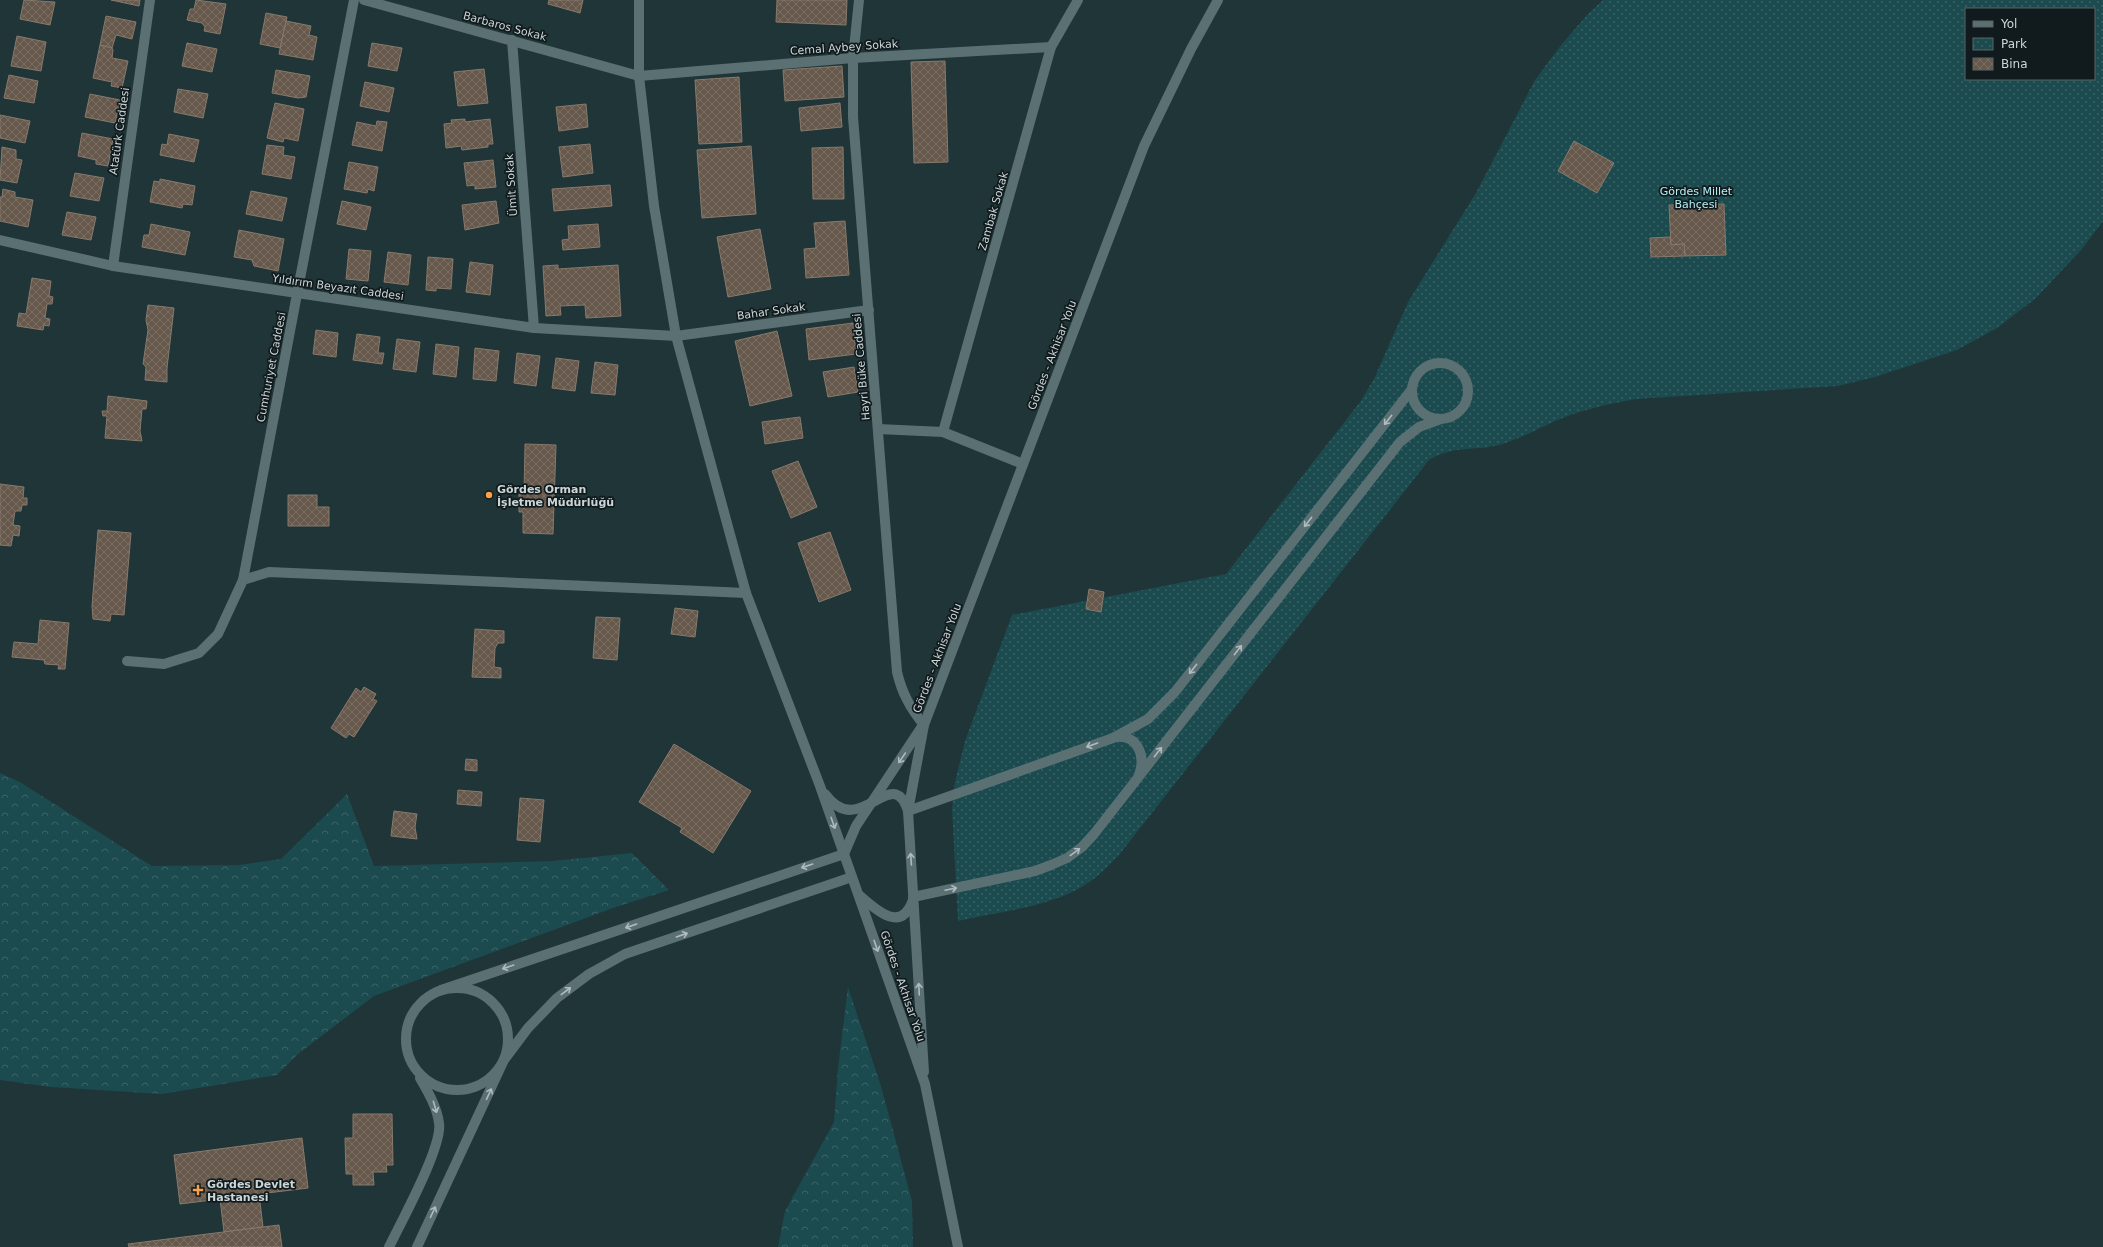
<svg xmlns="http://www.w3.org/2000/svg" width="2103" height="1247" font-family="'DejaVu Sans',sans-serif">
<defs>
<pattern id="forest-crowns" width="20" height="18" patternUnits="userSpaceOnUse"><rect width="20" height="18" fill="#1b4a4f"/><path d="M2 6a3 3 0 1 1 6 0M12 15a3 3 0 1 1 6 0" fill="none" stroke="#3b6368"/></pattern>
<pattern id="park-dots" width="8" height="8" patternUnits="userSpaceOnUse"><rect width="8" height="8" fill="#1b4a4f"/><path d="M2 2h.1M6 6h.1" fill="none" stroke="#3b6368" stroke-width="1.8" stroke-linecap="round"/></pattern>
<pattern id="building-cross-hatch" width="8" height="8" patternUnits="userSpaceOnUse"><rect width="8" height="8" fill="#67584c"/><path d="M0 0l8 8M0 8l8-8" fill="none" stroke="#7b6f65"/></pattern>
</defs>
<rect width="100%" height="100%" fill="#203537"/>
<g fill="url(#forest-crowns)">
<path d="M0,773L20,782L152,866L239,865L281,859L347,794L374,866L552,861L632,853L669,890L616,907L374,996L298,1054L277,1075L162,1094L51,1087L0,1080Z"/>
<path d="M848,987L881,1086L912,1201L913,1247H778L785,1211L834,1122L838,1068Z"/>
</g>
<path fill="url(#park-dots)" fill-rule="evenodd" d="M1603,0H2103V221L2082,249L2035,299L1997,328L1957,350L1875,377L1838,386L1636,399C1608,404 1580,410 1553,422C1536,430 1521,438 1503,444C1476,452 1456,444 1429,460L1119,855C1108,866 1098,877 1085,885C1050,907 998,912 958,921L952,809L955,782L965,741L1012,615L1226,574L1360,402L1374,379L1408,302L1476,193L1535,80L1561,45L1588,14ZM1966,9H2094V79H1966Z"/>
<g fill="url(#building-cross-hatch)" stroke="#88796c">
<path d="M24,0L55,2L50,25L20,19Z"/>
<path d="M111,0H140L139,6Z"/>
<path d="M196,0L226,4L220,34L204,31L205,27L202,23L187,20L190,9H194Z"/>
<path d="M549,0H583L580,13L548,4Z"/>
<path d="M777,0H847L846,25L776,22Z"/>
<path d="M266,13L287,17L280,48L260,44Z"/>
<path d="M106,16L136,22L132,39L116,35L112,48L100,45Z"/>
<path d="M286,21L311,26L309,35L317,37L313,60L279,54Z"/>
<path d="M17,36L46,42L41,71L11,66Z"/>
<path d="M187,43L217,49L212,72L182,66Z"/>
<path d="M372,43L402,48L397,71L368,66Z"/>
<path d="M100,45L112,48L113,50L112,58L128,61L122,88L111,86L112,82L93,78Z"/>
<path d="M945,61L948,162L914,163L911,62Z"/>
<path d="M842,66L844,97L785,101L783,70Z"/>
<path d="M484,69L488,103L458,106L454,72Z"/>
<path d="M276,70L310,76L306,97L298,98L272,93Z"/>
<path d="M9,75L38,81L34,103L4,98Z"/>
<path d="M739,77L742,142L699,144L695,80Z"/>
<path d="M365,82L394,88L389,112L360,106Z"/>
<path d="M178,89L208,94L203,118L174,112Z"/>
<path d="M90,94L120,100L115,123L85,117Z"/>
<path d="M275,103L304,109L298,141L284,138L283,142L267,138Z"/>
<path d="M840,103L842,127L801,131L799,108Z"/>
<path d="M586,104L588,127L559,131L556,107Z"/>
<path d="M0,115L30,121L25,143L0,138Z"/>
<path d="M465,119V122L490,119L493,144H488V147L462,150L461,146L446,148L444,124L452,123L451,120Z"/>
<path d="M377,121L387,122L382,151L352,145L357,122L376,126Z"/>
<path d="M82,133L113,139L108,166L96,164V160L78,156Z"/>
<path d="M169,134L199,140L194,162L160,155L162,144L167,145Z"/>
<path d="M1574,141L1614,163L1597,193L1558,171Z"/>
<path d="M590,144L593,173L563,177L559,147Z"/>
<path d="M267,145L284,147L283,155L295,157L291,179L262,174Z"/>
<path d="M751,146L756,214L702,218L697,150Z"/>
<path d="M2,147L16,150V159L22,160L17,183L0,180Z"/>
<path d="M843,147L844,199H813L812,148Z"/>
<path d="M493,160L496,187L475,189V185L467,186L464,163Z"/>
<path d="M349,162L378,167L374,191L368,189L367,193L344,189Z"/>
<path d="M75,173L104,178L99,201L70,196Z"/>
<path d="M160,179L195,186L192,205L183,204L182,208L150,202L154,181L160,182Z"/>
<path d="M610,185L612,206L554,211L552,189Z"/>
<path d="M3,189L15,192V197L33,200L28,227L0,221V197H2Z"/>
<path d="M251,191L287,198L282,221L246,214Z"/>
<path d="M342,201L371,207L366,230L337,224Z"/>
<path d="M496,201L499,223L465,230L462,205Z"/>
<path d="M1724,204L1726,255L1685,256L1684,244L1671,245L1669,205Z"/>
<path d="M67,212L96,217L91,240L62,235Z"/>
<path d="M845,221L849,275L806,278L804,249L816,248L814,223Z"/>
<path d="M151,224L190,232L185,255L142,247L144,235H149Z"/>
<path d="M598,224L600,247L563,250L562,240L569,239L568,226Z"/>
<path d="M760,229L771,289L728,297L717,237Z"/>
<path d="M239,230L284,239L278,271L254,266L252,260L234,257Z"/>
<path d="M1670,237L1671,245L1684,244L1685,256L1651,257L1650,238Z"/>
<path d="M349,249L371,251L368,281L346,279Z"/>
<path d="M388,252L411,255L408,285L384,282Z"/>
<path d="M428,257L453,259L451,289L436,288V291L426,290Z"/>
<path d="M470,262L493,265L490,295L466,292Z"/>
<path d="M558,265V269L618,265L621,316L586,318L585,305L560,306L561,315L546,316L543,266Z"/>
<path d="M32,278L51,281L49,296L53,297L52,304H47L45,318L50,319L49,326L44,325L43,330L17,326L19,313L26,314Z"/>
<path d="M148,305L174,308L167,368V382L145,380L146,367L143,364L148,330L146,320Z"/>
<path d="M853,323L856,354L809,360L806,329Z"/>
<path d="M316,330L338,333L336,357L313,354Z"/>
<path d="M777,331L792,396L750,406L735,341Z"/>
<path d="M357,334L380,337L378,353H384L382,364L353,360Z"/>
<path d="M397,339L420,342L416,372L393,369Z"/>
<path d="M436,344L459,347L456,377L433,374Z"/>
<path d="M475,348L499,351L496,381L473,379Z"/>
<path d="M517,353L540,356L536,386L514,383Z"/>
<path d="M556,358L579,361L575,391L552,388Z"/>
<path d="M595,362L618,365L615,395L591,393Z"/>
<path d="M854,367L858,392L828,397L823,372Z"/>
<path d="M108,396L147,401L146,409H142L140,431L142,441L105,438L107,416H103L102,411H107Z"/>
<path d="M800,417L803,438L765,444L762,422Z"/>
<path d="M525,444L556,445L553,534L523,533V512H519V494H524Z"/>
<path d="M798,461L817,507L791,518L772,471Z"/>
<path d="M0,484L24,487L23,498H27V505H22L21,511H15L13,525L20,526L19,536L13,535L11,546L0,545Z"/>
<path d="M288,495H317V507H329V526H288Z"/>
<path d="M98,530L131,533L124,615L111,614L110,621L93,619L92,606Z"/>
<path d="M830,532L851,590L819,602L798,543Z"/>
<path d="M1089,589L1104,592L1101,612L1086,609Z"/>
<path d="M675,608L698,611L695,637L671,634Z"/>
<path d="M596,617L620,618L617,660L593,658Z"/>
<path d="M40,620L69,623L65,669H58L59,665L45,664L44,660L12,657L14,642L38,644Z"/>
<path d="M475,629L504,631V643H498L495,648L494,667L501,668V678L472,677Z"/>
<path d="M364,687L376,694L373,699L377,701L354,737L349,734L346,738L331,728L356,688L361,692Z"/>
<path d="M674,744L751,791L713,853L680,832L682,828L639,802Z"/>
<path d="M466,759L477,760V771L465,770Z"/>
<path d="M458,790L482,792L481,806L457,804Z"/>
<path d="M520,798L544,800L540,842L517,840Z"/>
<path d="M394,811L417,814L415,827L417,839L391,836Z"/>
<path d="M353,1114H392L393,1165H386L387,1172H373L374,1185H353V1174H346L345,1138H353Z"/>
<path d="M302,1138L308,1188L259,1194L263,1227L224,1232L220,1199L180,1204L174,1155Z"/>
<path d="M279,1225L282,1247H129L128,1244Z"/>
</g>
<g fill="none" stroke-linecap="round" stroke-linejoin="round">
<g stroke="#5a7073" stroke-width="10">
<path d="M364,0L639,76L853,58L1051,47"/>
<path d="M859,0L853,58V117L897,672C902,693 910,708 924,725"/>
<path d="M512,40L534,328"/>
<path d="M0,240L113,266L534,328L676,336L869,310"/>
<path d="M113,266L150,0"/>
<circle cx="1440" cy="391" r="28"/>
<path d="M878,429L943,432L1023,464"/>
<path d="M943,432L1051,47L1078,0"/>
<path d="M243,580L269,572L746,593"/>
<path d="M127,661L164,664L199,653L218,634L243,580L297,294L354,0"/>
<path d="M1115,737C1138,734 1146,756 1139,775"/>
<path d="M908,811L1113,738L1148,719L1175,692L1412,389"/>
<path d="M913,897L1035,871L1051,865L1067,858L1082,847L1094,834L1400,442L1419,427L1441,419"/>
<circle cx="457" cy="1039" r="51"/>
<path d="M441,990L844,854"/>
<path d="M389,1247C401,1222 443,1146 439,1123C437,1107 428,1092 420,1078"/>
<path d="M417,1247L504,1060L528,1028L557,998L589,974L625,954L852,877"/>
</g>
<g stroke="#5a7073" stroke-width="10">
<path d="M639,0V76L654,206L676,336L746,593L820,786L925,1084L958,1247"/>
<path d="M825,794C860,842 892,761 908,811L924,1072"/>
<path d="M908,811L924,725L1144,146L1191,49L1218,0"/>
<path d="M844,854L856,826L921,728"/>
<path d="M859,895C876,910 901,934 913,900"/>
</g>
</g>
<defs><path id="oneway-shaft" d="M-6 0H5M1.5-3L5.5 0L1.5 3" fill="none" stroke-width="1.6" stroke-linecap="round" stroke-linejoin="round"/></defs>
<g stroke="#aebcbf">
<use href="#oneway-shaft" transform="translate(1388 420) rotate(128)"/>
<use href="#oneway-shaft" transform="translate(1308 522) rotate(128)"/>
<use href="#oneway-shaft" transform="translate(1238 650) rotate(-52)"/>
<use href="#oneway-shaft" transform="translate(1193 669) rotate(128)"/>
<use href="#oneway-shaft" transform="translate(1092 745) rotate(160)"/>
<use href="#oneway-shaft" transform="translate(1158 752) rotate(-52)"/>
<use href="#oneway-shaft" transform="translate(902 758) rotate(124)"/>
<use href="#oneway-shaft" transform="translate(833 823) rotate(71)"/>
<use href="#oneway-shaft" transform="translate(1075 852) rotate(-36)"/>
<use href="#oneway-shaft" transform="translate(911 859) rotate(-94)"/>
<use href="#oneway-shaft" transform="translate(807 866) rotate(161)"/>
<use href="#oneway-shaft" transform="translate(951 889) rotate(-12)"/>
<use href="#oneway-shaft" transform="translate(631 926) rotate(161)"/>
<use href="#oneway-shaft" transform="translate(682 935) rotate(-19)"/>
<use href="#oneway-shaft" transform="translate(876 946) rotate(71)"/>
<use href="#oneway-shaft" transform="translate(508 967) rotate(161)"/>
<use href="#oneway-shaft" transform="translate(919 989) rotate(-93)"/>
<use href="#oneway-shaft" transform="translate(566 991) rotate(-37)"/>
<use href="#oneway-shaft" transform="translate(489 1094) rotate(-65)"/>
<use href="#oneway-shaft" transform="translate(435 1107) rotate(74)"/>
<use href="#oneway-shaft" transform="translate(433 1212) rotate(-65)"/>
</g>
<g fill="#f9a04c" stroke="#111a1c" stroke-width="1.5">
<circle cx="489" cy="495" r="4"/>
<path d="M196 1184h4v4h4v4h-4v4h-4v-4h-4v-4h4z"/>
</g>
<g text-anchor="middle" stroke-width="3.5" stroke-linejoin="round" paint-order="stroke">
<g font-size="11" fill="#cad6d8" stroke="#111a1c">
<text transform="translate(505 26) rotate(15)" y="4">Barbaros Sokak</text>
<text transform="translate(844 47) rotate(-4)" y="4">Cemal Aybey Sokak</text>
<text transform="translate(119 131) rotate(-82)" y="4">Atatürk Caddesi</text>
<text transform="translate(511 185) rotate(-94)" y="4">Ümit Sokak</text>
<text transform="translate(993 211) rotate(-74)" y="4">Zambak Sokak</text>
<text transform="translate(338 287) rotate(8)" y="4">Yıldırım Beyazıt Caddesi</text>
<text transform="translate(771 311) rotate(-8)" y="4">Bahar Sokak</text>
<text transform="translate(1052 355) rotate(-69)" y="4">Gördes - Akhisar Yolu</text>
<text transform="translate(271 367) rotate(-79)" y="4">Cumhuriyet Caddesi</text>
<text transform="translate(861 367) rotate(-95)" y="4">Hayri Büke Caddesi</text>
<text transform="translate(937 658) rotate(-69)" y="4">Gördes - Akhisar Yolu</text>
<text transform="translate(903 986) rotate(71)" y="4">Gördes - Akhisar Yolu</text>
</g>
<g font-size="11" fill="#b3eff6" stroke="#111a1c">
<text x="1696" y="195">Gördes Millet<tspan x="1696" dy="13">Bahçesi</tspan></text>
</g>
<g font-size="11" font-weight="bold" fill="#cad6d8" stroke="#111a1c" text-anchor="start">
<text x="497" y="493">Gördes Orman<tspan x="497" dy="13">İşletme Müdürlüğü</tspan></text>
<text x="207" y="1188">Gördes Devlet<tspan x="207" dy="13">Hastanesi</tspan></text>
</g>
</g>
<rect x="1965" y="8" width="130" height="72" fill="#111a1c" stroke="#5b6567"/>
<rect x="1973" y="21" width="20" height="6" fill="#5a7073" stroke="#5b6567"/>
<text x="2001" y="28" font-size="12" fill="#cad6d8">Yol</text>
<rect x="1973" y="38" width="20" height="12" fill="url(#park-dots)" stroke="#5b6567"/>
<text x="2001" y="48" font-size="12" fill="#cad6d8">Park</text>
<rect x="1973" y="58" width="20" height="12" fill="url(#building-cross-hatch)" stroke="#5b6567"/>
<text x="2001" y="68" font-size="12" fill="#cad6d8">Bina</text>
</svg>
